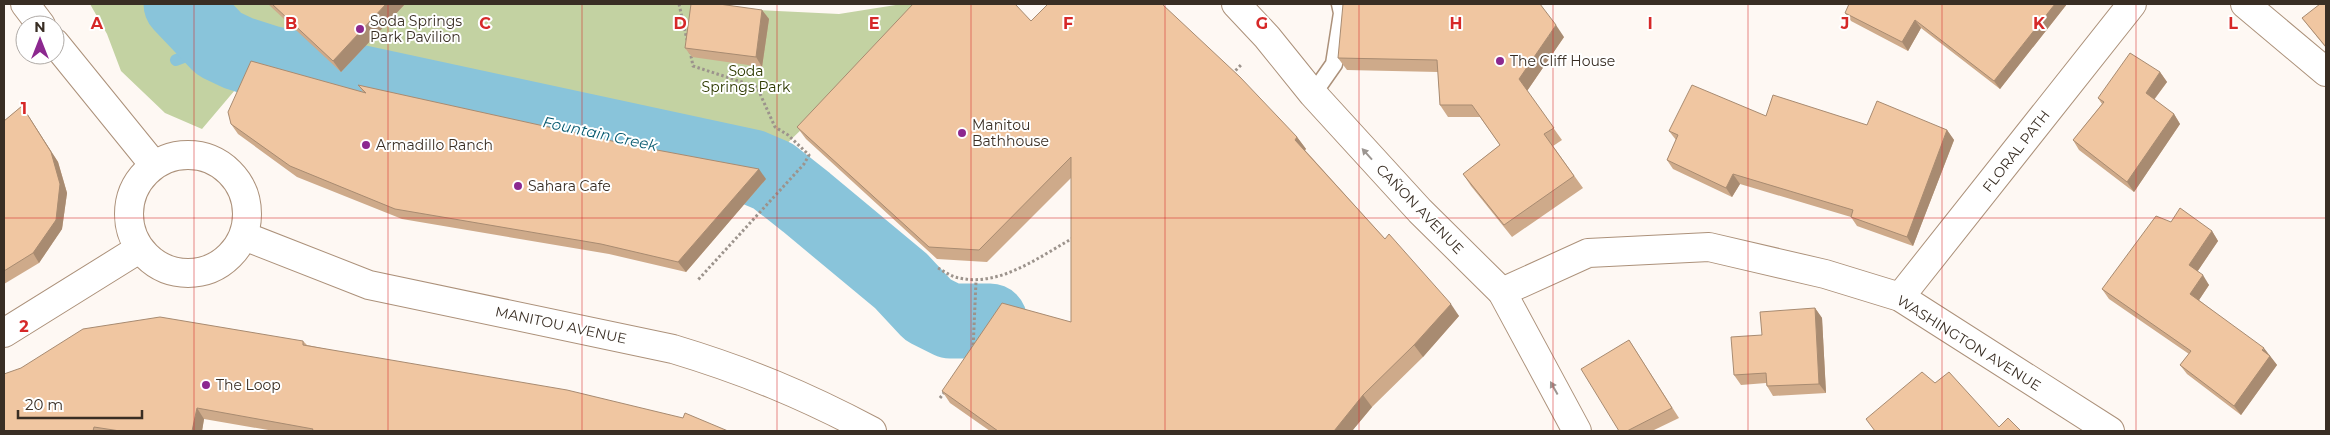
<svg xmlns="http://www.w3.org/2000/svg" width="2330" height="435" font-family="Montserrat,sans-serif">
<rect width="100%" height="100%" fill="#fef8f3"/>
<path fill="#c3d2a2" d="M90,4H722L756,10L839,14L902,4H931L774,156L269,50L202,129L165,113L121,71L107,34Z"/>
<g fill="none" stroke-linecap="round" stroke-linejoin="round">
<path stroke="#89c4da" stroke-width="12" d="M176,60L219,44"/>
<path stroke="#89c4da" stroke-width="75" d="M181,4L219,44L238,53L269,63L752,167L773,176L806,202L901,281L928,310L950,321H990"/>
<defs>
<path id="lane" d="M1313,94L1334,64L1342,13L1340,4"/>
<g id="street">
<path d="M2245,4L2326,72"/>
<path d="M1502,292L1588,253L1709,247L1825,274L1900,297L2110,431"/>
<path d="M1900,297L2132,4"/>
</g>
<g id="secondary">
<path d="M25,4L41,25"/>
<path d="M1236,4L1267,37L1313,94L1420,211L1502,292L1577,431"/>
<path d="M55,43L154,165"/>
<circle cx="188" cy="214" r="59"/>
<path d="M244,236L369,285L673,349C746,371 804,395 872,431"/>
<path d="M4,333L139,249"/>
</g>
</defs>
<use href="#lane" stroke="#ac917a" stroke-width="19"/>
<use href="#street" stroke="#ac917a" stroke-width="30"/>
<use href="#secondary" stroke="#ac917a" stroke-width="30"/>
<g stroke="#9c938c" stroke-width="3" stroke-dasharray="2.5 2.5" stroke-linecap="butt">
<path d="M679,4L687,40"/>
<path d="M690,51L693,66L757,87L775,127L788,135L809,155L804,164L697,281"/>
<path d="M1232,74L1241,65"/>
<path d="M938,268C945,272 952,277 959,278C1000,287 1039,257 1073,238"/>
<path d="M973,350L976,281"/>
<path d="M940,398L946,390"/>
</g>
<use href="#lane" stroke="#fff" stroke-width="16"/>
<use href="#street" stroke="#fff" stroke-width="28"/>
<use href="#secondary" stroke="#fff" stroke-width="28"/>
</g>
<g fill="#ceaa8a">
<path d="M268,4H405L341,72Z"/>
<path d="M2067,4L2000,89L1921,28L1908,51L1851,21L1845,13Z"/>
<path d="M2326,4V48L2302,18Z"/>
<path d="M762,10L769,19L762,67L692,57L685,48Z"/>
<path d="M1031,21L1297,137L1306,149L1305,150L1385,239L1459,316L1423,357L1372,407L1352,431H990L950,403L942,391L1071,322V178L987,262L937,259L806,139L797,127Z"/>
<path d="M1564,37L1527,91L1562,140L1553,146L1583,188L1512,237L1471,186L1463,174L1500,145L1480,117H1448L1440,105L1438,72L1347,70L1338,58Z"/>
<path d="M2160,72L2167,82L2154,100L2174,114L2180,124L2134,192L2079,150L2073,140L2102,104L2098,98Z"/>
<path d="M358,85L766,179L686,272L609,254L402,219L297,177L238,134L231,124L363,92Z"/>
<path d="M22,106L58,162L67,193L62,229L39,263L4,284V121Z"/>
<path d="M1766,116L1867,125L1947,130L1954,140L1913,246L1857,226L1851,217L1740,184L1732,197L1673,169L1667,160L1676,140L1669,131Z"/>
<path d="M2171,222L2212,231L2218,241L2197,272L2209,285L2199,300L2270,356L2277,365L2241,415L2187,374L2180,365L2189,354L2109,299L2102,289Z"/>
<path d="M1815,308L1822,318L1826,393L1773,396L1767,386L1766,383L1741,385L1734,375L1762,335Z"/>
<path d="M1629,340L1679,418L1652,431H1619Z"/>
<path d="M303,341L307,345L728,431H274L204,419L202,431H4Z"/>
</g>
<g fill="#a88b71">
<path d="M386,4H405L341,72L333,61Z"/>
<path d="M2055,4H2067L2000,89L1994,81Z"/>
<path d="M762,10L769,19L762,67L756,57Z"/>
<path d="M1915,20L1921,28L1908,51L1902,42Z"/>
<path d="M1556,25L1564,37L1527,91L1519,79Z"/>
<path d="M2160,72L2167,82L2152,102L2146,93Z"/>
<path d="M22,106L58,162L67,193L62,229L39,263L33,253Z"/>
<path d="M2174,114L2180,124L2134,192L2127,182Z"/>
<path d="M1947,130L1954,140L1913,246L1907,237Z"/>
<path d="M1297,137L1306,149L1303,152L1295,140Z"/>
<path d="M759,169L766,179L686,272L678,262Z"/>
<path d="M1733,174L1740,184L1732,197L1726,188Z"/>
<path d="M2212,231L2218,241L2195,275L2189,265Z"/>
<path d="M2203,275L2209,285L2197,303L2190,294Z"/>
<path d="M1451,304L1459,316L1423,357L1414,345Z"/>
<path d="M1815,308L1822,318L1826,393L1819,384Z"/>
<path d="M2264,348L2277,365L2241,415L2234,406Z"/>
<path d="M1363,395L1372,407L1352,431H1334Z"/>
<path d="M197,408L204,419L202,431H192Z"/>
</g>
<g fill="#f0c6a1" stroke="#a88b71">
<path d="M272,4H386L333,61Z"/>
<path d="M691,4H719L762,10L756,57L685,48Z"/>
<path d="M913,4H1015L1031,21L1048,4H1162L1240,77L1297,137L1295,140L1385,239L1389,234L1451,304L1414,345L1363,395L1334,431H998L942,391L1002,303L1071,322V157L979,250L929,247L797,127Z"/>
<path d="M1343,4H1540L1556,25L1519,79L1554,128L1544,134L1574,176L1504,225L1463,174L1500,145L1472,105H1440L1437,60L1338,58Z"/>
<path d="M1849,4H2055L1994,81L1915,20L1902,42L1845,13Z"/>
<path d="M2320,4H2326V47L2302,18Z"/>
<path d="M2130,53L2160,72L2146,93L2174,114L2127,182L2073,140L2104,102L2098,98Z"/>
<path d="M251,61L366,93L358,85L630,145L759,169L678,262L601,244L395,209L290,166L231,124L228,112Z"/>
<path d="M1692,85L1766,116L1773,95L1867,125L1877,101L1947,130L1907,237L1851,217L1853,210L1733,174L1726,188L1667,160L1678,135L1669,131Z"/>
<path d="M22,106L51,152L60,184L56,220L33,253L4,271V121Z"/>
<path d="M2180,208L2212,231L2189,265L2203,275L2190,294L2264,348L2262,350L2270,356L2234,406L2180,365L2191,351L2102,289L2156,216L2171,222Z"/>
<path d="M1815,308L1819,384L1767,386L1766,373L1734,375L1731,337L1762,335L1760,312Z"/>
<path d="M160,317L303,341V345L567,390L683,418L685,413L728,431H312L313,429L197,408L192,431H120L94,427L93,431H4V374L21,368L83,329Z"/>
<path d="M1629,340L1672,408L1627,431H1619L1581,369Z"/>
<path d="M1922,372L1935,383L1949,372L1999,427L2008,418L2021,431H1875L1866,419Z"/>
</g>
<defs><path id="oneway-solid" d="M-6-.8H1V-3.2L6.5 0L1 3.2V.8H-6Z" transform="scale(1.25)"/></defs>
<g fill="#9c9692">
<use href="#oneway-solid" transform="translate(1367 154) rotate(-132)"/>
<use href="#oneway-solid" transform="translate(1554 388) rotate(-119)"/>
</g>
<path fill="none" stroke="#d62828" stroke-width="1" stroke-opacity="0.55" d="M194,4V431M388,4V431M582,4V431M777,4V431M971,4V431M1165,4V431M1359,4V431M1553,4V431M1748,4V431M1942,4V431M2136,4V431M4,218H2326"/>
<g fill="#8c288f" stroke="#fff" stroke-width="2">
<circle cx="360" cy="29" r="5"/>
<circle cx="1500" cy="61" r="5"/>
<circle cx="962" cy="133" r="5"/>
<circle cx="366" cy="145" r="5"/>
<circle cx="518" cy="186" r="5"/>
<circle cx="206" cy="385" r="5"/>
</g>
<g text-anchor="middle" stroke-width="4" stroke-linejoin="round" paint-order="stroke">
<g font-size="14" fill="#392e24" stroke="#fff" text-anchor="start">
<text x="370" y="26">Soda Springs<tspan x="370" dy="16">Park Pavilion</tspan></text>
<text x="1510" y="66">The Cliff House</text>
<text x="972" y="130">Manitou<tspan x="972" dy="16">Bathhouse</tspan></text>
<text x="376" y="150">Armadillo Ranch</text>
<text x="528" y="191">Sahara Cafe</text>
<text x="216" y="390">The Loop</text>
</g>
<g font-size="14" fill="#2e3a00" stroke="#fff">
<text x="746" y="76">Soda<tspan x="746" dy="16">Springs Park</tspan></text>
</g>
<g font-size="14" fill="#392e24" stroke="#fff">
<text transform="translate(2016 151) rotate(-52)" y="5">FLORAL PATH</text>
<text transform="translate(1420 209) rotate(46)" y="5">CAÑON AVENUE</text>
<text transform="translate(561 325) rotate(12)" y="5">MANITOU AVENUE</text>
<text transform="translate(1969 343) rotate(32)" y="5">WASHINGTON AVENUE</text>
</g>
<g font-size="15" font-style="italic" fill="#06596f" stroke="#fff">
<text transform="translate(600 134) rotate(12)" y="5">Fountain Creek</text>
</g>
</g>
<g font-size="16" text-anchor="middle" font-weight="bold" fill="#d62828" stroke="#fff" stroke-width="4" stroke-linejoin="round" paint-order="stroke">
<text x="97" y="29">A</text>
<text x="291" y="29">B</text>
<text x="485" y="29">C</text>
<text x="680" y="29">D</text>
<text x="874" y="29">E</text>
<text x="1068" y="29">F</text>
<text x="1262" y="29">G</text>
<text x="1456" y="29">H</text>
<text x="1650" y="29">I</text>
<text x="1845" y="29">J</text>
<text x="2039" y="29">K</text>
<text x="2233" y="29">L</text>
<text x="24" y="114">1</text>
<text x="24" y="332">2</text>
</g>
<rect width="2330" height="435" fill="none" stroke="#392e24" stroke-width="10"/>
<g transform="translate(40 40)"><circle r="24" fill="#ffffff" stroke="#b0aba7"/>
<path d="M0-4L9 19L0 12L-9 19Z" fill="#8c288f"/>
<text y="-8" font-size="14" font-weight="bold" text-anchor="middle" fill="#392e24">N</text>
</g>
<path d="M18 410v8h124v-8" fill="none" stroke="#392e24" stroke-width="2.5"/>
<text x="25" y="410" font-size="15" fill="#392e24" stroke="#ffffff" stroke-width="4" paint-order="stroke">20 m</text>
</svg>
